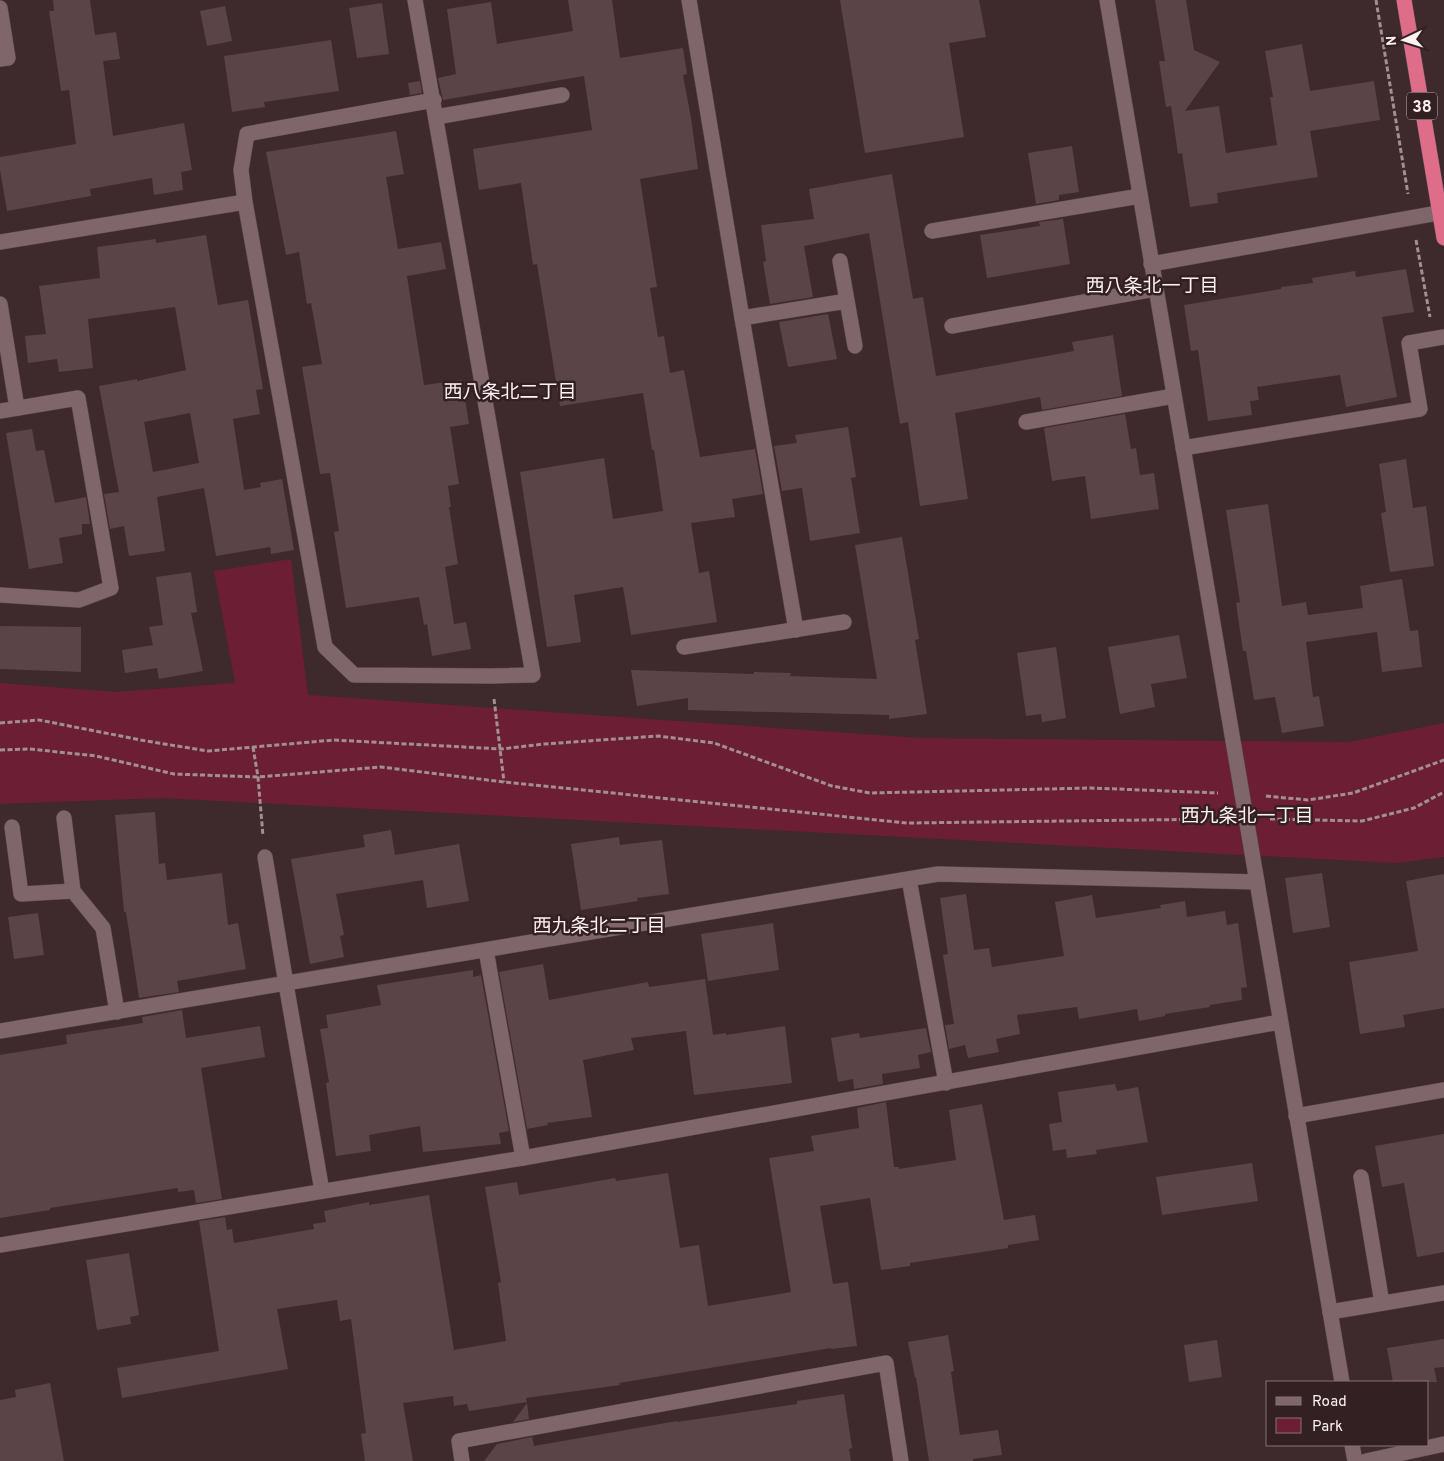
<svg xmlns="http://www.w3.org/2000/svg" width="1444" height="1461" font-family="Overpass,'Noto Sans JP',sans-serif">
<rect width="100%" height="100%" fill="#3e292d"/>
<path fill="#6c1e35" d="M291,559L308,695L920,738L1349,742L1444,723V857L1397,863L163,798L0,804V683L116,692L235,683L214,571Z"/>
<g fill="#5b4448" fill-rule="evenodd">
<path d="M53,0H90L95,35L116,32L120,59L103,61L113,136L184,123L192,170L181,172L183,190L154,195L152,178L90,189L91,196L7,211L0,170V157L76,144L69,90L61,91L49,11H54Z"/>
<path d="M568,0H612L620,58L683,48L687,74L683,75L691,118L698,169L640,179L657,287L650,288L658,337L664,336L670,373L684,370L700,457L755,449L763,494L732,499L735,517L691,523L699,573L709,571L717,622L631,635L623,587L574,595L581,642L547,647L520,472L604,458L613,519L663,511L654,450H652L643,393L560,406L537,264L533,265L521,183L479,190L473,149L592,130L584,76L443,100L438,78L456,74L447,9L491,2L497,44L573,31Z"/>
<path d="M840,0H979L986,37L949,43L964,137L865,153Z"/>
<path d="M1155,0H1186L1194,50L1220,62L1185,111L1219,106L1226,153L1277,145L1270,97H1273L1265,51L1302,44L1310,91L1374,81L1380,120L1310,131L1318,177L1217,193L1218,203L1190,207L1182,153L1178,154L1171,106L1166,107L1159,61H1165Z"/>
<path d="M382,3L389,54L357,58L349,8Z"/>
<path d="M225,6L232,41L207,46L200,11Z"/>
<path d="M331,40L339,91L264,102L265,107L232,112L224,56Z"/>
<path d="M420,81L422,93L410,95L408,83Z"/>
<path d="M396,131L404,174L386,177L398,249L441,242L446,269L407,276L424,385L462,380L469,424L450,427L459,484L448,486L451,507H449L458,564L445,567L454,624L466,622L471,649L432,656L427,624L424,625L419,597L346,608L334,532L339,531L330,473L320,474L302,367L322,364L311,303L307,304L299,252L286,255L266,152Z"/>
<path d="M1072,146L1079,192L1059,195V200L1036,204L1028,153Z"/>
<path d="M892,174L913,299L923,297L936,376L1074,351L1072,342L1113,335L1122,396L1042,410L1040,397L955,413L968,499L920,506L908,422L900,424L869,233L804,246L813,297L770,304L763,262L766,261L761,225L814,219L809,189Z"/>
<path d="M1063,219L1070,264L987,278L980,235L1040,226L1039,222Z"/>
<path d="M206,235L218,305L248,300L263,389L256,390L260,414L233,419L244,490L261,487L260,483L282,479L294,550L271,554L270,547L216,556L204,488L157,497L165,551L129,556L124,526L110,529L104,494L119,492L99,386L137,379V381L186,370L175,307L88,319L93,368L59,372L57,359L28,363L25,336L46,334L39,286L100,278L97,247L156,239V243ZM190,413L199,463L153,472L144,422Z"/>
<path d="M1406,269L1414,312L1382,317L1397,397L1346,407L1340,375L1257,387L1259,400L1250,401L1252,415L1208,421L1198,350L1191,351L1184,305L1281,289V287L1313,283L1312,278L1355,271L1356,277Z"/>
<path d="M828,314L837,359L788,367L779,322Z"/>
<path d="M1125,414L1131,449L1136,448L1140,475L1154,473L1159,509L1091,519L1085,476L1052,481L1044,428Z"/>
<path d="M848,427L856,477L851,478L860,533L810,541L802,488L782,491L774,446L797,443L795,435Z"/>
<path d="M32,429L36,451L44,450L55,503L86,497L90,524H82V534L59,538L63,563L29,569L6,433Z"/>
<path d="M1406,459L1413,508L1426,506L1434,566L1390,572L1381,513L1386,512L1379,464Z"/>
<path d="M1268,504L1282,606L1306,602L1308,615L1363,608L1360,586L1402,579L1410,631L1418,630L1422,667L1382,672L1377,632L1306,642L1313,697L1319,696L1324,726L1282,733L1275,697L1254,700L1246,651H1243L1236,603L1240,602L1226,510Z"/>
<path d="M902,537L919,639L915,640L927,714L889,719V715L688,710V698L637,706L631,670L754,674V672L791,673L790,676L877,679L855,545Z"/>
<path d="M191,572L197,612L191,613L203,671L159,679L157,668L125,673L122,650L153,645L149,627L163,625L156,577Z"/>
<path d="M0,626L81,627V672L0,669Z"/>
<path d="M1179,635L1187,678L1151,684L1155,707L1120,714L1108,647Z"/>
<path d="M1056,647L1066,718L1042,722L1041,714L1026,716L1017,653Z"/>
<path d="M155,812L159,864L165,863L167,880L222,873L228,925L238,923L246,969L177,981L179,992L139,998L126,912H124L115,815Z"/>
<path d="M391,830L395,855L459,844L469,901L427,908L423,880L336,894L344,935L340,936L344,957L310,964L291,859L365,847L363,835Z"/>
<path d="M619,837L620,845L662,840L669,894L637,898L638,901L581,910L571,844Z"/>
<path d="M1322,873L1330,927L1293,933L1285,878Z"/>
<path d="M1444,874V1008L1403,1015L1405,1027L1360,1034L1349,962L1418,951L1406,881Z"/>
<path d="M966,894L974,950L989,948L992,967L1064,956L1055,902L1092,895L1096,918L1161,908L1160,905L1185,901L1187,917L1225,911L1227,925L1238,923L1247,987L1241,988L1242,1000L1210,1005V1007L1165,1014V1016L1139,1021L1137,1009L1079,1019L1077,1007L1017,1015L1020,1034L996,1039L999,1052L968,1058L965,1045L949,1049L945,1025L954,1024L943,955L948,954L940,898Z"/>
<path d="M38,913L44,955L14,959L8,917Z"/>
<path d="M773,923L779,970L708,981L701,934Z"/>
<path d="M543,964L549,1000L648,982L649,987L705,979L713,1035L726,1033V1035L785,1026L792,1083L694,1095L686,1031L631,1038L634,1050L583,1060L592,1117L547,1123L548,1125L527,1129L499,972Z"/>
<path d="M473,970V977L481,975L509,1131L499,1133L501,1144L423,1152L420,1126L369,1135L371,1151L336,1156L326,1083L329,1082L320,1029L328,1028L326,1015L381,1005L377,985Z"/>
<path d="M182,1010L186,1038L260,1026L265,1057L201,1068L222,1199L196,1203L194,1190L178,1192V1188L50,1208V1210L0,1218V1055L67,1044L66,1035L143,1023L142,1017Z"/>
<path d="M926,1028L931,1052L918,1055L920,1068L882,1074L883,1084L854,1089L853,1079L838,1082L831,1038L859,1033L860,1038Z"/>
<path d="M1115,1084L1117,1091L1138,1087L1148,1142L1096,1150L1097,1154L1067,1158L1066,1149L1053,1151L1049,1124L1062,1122L1058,1092Z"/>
<path d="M886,1102L894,1167H899V1169L956,1160L949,1110L982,1104L1004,1220L1035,1215L1039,1240L1008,1245V1248L910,1263V1266L881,1270L870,1198L820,1206L833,1284L848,1282L857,1346L831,1349V1348L619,1383L620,1385L526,1398L527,1402L469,1411L467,1404L454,1406L453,1396L403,1403L413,1461H365L361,1434L366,1433L351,1319L340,1321L337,1300L277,1309L288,1369L122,1398L117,1368L219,1351L199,1221L225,1217L227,1230L232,1229L234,1243L314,1229L313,1224L326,1222L324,1211L369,1202V1205L429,1195L454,1350L506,1341L498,1283L501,1282L485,1187L517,1182L519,1195L615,1178L616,1181L668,1173L680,1248L699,1245L708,1306L791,1292L769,1158L814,1151L811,1136L859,1128L857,1108Z"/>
<path d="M1444,1134V1252L1417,1257L1404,1183L1382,1187L1375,1146Z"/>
<path d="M1252,1163L1258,1201L1162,1215L1156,1177Z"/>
<path d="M129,1253L139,1315L130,1317L131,1324L97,1330L86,1260Z"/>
<path d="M948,1335L954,1371L951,1372L960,1435L998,1430L1002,1455L973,1459V1461H929L916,1377L915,1378L908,1342Z"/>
<path d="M1444,1339V1367L1434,1368L1437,1382H1393L1387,1348Z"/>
<path d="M1217,1340L1222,1377L1189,1382L1184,1345Z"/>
<path d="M50,1383L64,1461H0V1400L16,1397L15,1390Z"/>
<path d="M844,1394L852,1448L849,1449L851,1461H484L497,1444L532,1437L534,1446L677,1421V1422L797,1404V1401Z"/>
<path d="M527,1403L529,1419L513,1422Z"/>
</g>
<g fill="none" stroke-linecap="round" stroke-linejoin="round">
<defs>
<g id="service">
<path d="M436,117L562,95"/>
<path d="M932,231L1140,196"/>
<path d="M840,261L855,346"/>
<path d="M742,318L847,301"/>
<path d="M952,326L1155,289"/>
<path d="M1026,422L1174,396"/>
<path d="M1183,448L1420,409L1409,343L1444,337"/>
<path d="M684,647L844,622"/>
<path d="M64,818L73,891L103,928L117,1012"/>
<path d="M12,827L21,894L73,891"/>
<path d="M265,857L286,984"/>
<path d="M1296,1116L1444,1090"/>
<path d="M1361,1177L1382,1303"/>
<path d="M1330,1312L1444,1293"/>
</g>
<g id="minor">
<path d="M415,0L533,675L491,676L354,675L325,647L245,202L241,170L247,134L434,100"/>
<path d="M689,0L742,318L796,630"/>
<path d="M1107,0L1342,1382"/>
<path d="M0,8L8,58L0,59"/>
<path d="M0,242L245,202"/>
<path d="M1151,264L1444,212"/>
<path d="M0,304L17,408"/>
<path d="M0,411L78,398L111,588L79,600L0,595"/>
<path d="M909,879L946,1083"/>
<path d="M486,950L523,1158"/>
<path d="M286,984L322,1191"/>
<path d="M0,1031L938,874L1257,882"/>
<path d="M0,1245L523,1158L1280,1022"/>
<path d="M1352,1445L1355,1461"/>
<path d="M462,1461L459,1441L886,1363L901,1461"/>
<path d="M1366,1461L1444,1444"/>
</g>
<path id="trunk" d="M1404,0L1444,238"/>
</defs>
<use href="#service" stroke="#58474b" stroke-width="16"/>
<use href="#minor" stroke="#58474b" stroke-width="16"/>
<use href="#trunk" stroke="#58474b" stroke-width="16"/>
<g stroke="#a18f93" stroke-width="3" stroke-dasharray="5 2.5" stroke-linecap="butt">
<path d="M1376,0L1408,194"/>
<path d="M1416,240L1430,317"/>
<path d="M494,699L504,782"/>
<path d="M0,723L39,720L146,741L208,751L334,740L501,749L544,744L658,736L714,743L832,786L870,793L1091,788L1218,793"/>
<path d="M253,747L258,777L263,836"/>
<path d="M0,750L30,749L96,756L174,774L258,777L381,767L504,782L907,823L1223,819"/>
<path d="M1266,796L1308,800L1353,793L1444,760"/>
<path d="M1270,819L1362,821L1414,808L1444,792"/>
</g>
<use href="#service" stroke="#7e666a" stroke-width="15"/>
<use href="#minor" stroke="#7e666a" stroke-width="15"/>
<use href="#trunk" stroke="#de6d89" stroke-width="15"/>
</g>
<g text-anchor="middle" stroke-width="5" stroke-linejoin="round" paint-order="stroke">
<rect fill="#332023" stroke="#c1b2b5" stroke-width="1" x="1407" y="92.5" width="30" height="27" rx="4"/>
<g font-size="16" font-weight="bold" fill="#fef0f3">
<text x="1422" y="112">38</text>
</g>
<g font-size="19" fill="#fef0f3" stroke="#332023">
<text x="1152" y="292">西八条北一丁目</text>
<text x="510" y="398">西八条北二丁目</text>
<text x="1247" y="822">西九条北一丁目</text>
<text x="599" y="932">西九条北二丁目</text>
</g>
</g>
<rect x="1266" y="1381" width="162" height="65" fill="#332023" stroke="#847376"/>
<rect x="1276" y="1397" width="25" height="8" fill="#7e666a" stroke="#847376"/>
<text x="1312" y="1406" font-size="15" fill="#fef0f3">Road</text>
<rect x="1276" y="1418" width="25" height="15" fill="#6c1e35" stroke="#847376"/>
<text x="1312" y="1431" font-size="15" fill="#fef0f3">Park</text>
<g transform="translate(1404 40) rotate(266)" stroke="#332023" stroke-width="4" paint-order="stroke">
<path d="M0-4L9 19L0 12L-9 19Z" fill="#fef0f3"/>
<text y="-8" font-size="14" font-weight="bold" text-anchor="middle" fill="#fef0f3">N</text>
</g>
</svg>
